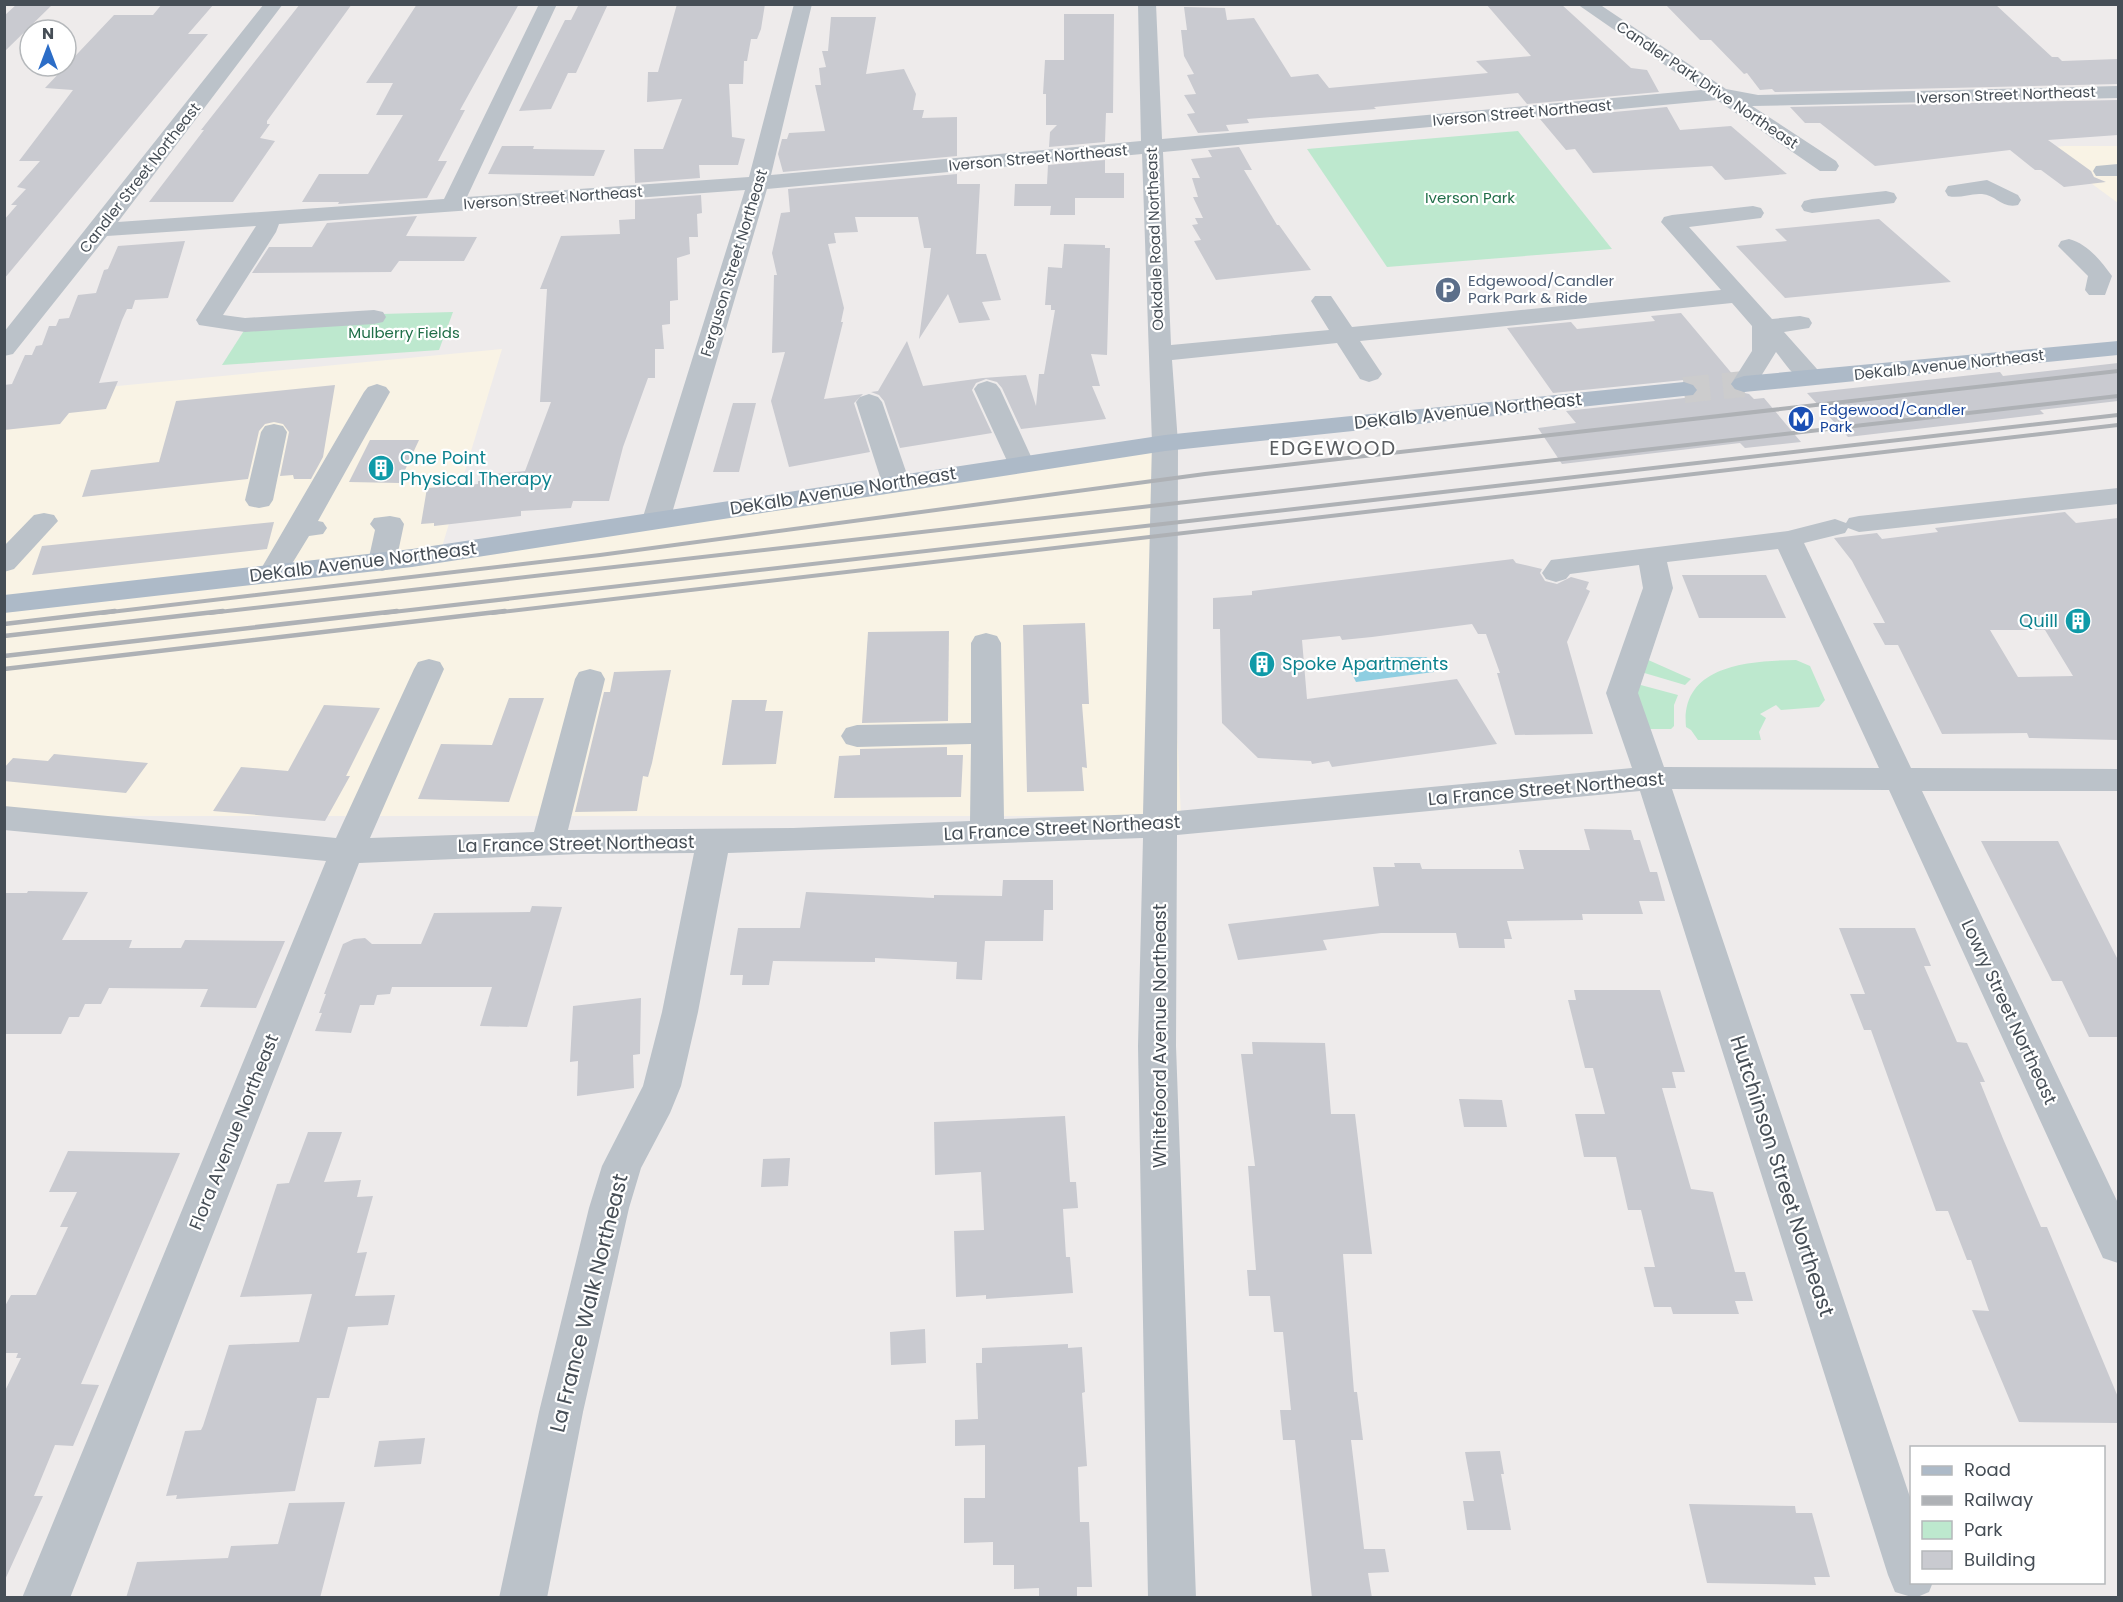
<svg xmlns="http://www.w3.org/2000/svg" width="2123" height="1602" font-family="Poppins,sans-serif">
<rect width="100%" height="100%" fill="#eeebeb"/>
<g fill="#f9f3e5">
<path d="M2065,146H2118V203L2043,148Z"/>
<path d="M502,349L441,550L1164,440L1181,816H5V387H107Z"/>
</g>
<g fill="#bde8ce">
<path d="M1518,131L1612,249L1387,267L1307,149Z"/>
<path d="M453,312L439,350L222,365L245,329L381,314Z"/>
<path d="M1646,659L1691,679L1685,685L1641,672Z"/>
<path d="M1796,660L1810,666L1825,700L1819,707L1781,710L1776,705L1760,714L1766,718L1759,732L1761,740H1698L1691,730L1686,727C1680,664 1751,661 1796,660Z"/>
<path d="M1637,684L1678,695L1674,705V726L1671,729H1647L1636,695Z"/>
</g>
<path fill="#8fcee1" d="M1387,657H1427L1434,672L1356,682L1346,662Z"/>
<g fill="#c9cad0" fill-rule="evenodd">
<path d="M17,4H53L4,52V16Z"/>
<path d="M162,4H214L188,34H208L4,279V220L17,205H11L26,189L17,187L40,161H19L73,90L45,88L114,15H153Z"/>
<path d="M300,4H352L267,121V124H270L260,138L275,141L233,202H149L204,130H201Z"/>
<path d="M417,4H519L460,110H465L438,161H447L427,198L338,204L339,202H302L319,174H368L403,115H376L393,83H366Z"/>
<path d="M579,4H608L576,73H568L551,109L519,111L565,20H571Z"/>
<path d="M677,4H765L761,29L757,39H751L747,61H744L743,84H729L732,137L745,139L738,165H699L700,178L635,183L634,149H663L682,99L647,102L648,72H658Z"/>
<path d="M1486,4H1561L1631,68L1647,70L1659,92L1527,104L1518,93L1374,107L1376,109L1247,119L1249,123L1226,125L1229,131L1198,133L1187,114L1195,113L1184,95L1196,94L1187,75L1194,74L1184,56L1181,30H1187L1184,7L1225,8L1227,20L1254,18L1291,77L1318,74L1329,88L1488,73L1476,61L1531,56Z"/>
<path d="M1665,4H1995L2052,57H2058L2062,61L2118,59V84L1775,92L1772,89L1760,90L1747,73L1744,74L1711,40H1700Z"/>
<path d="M1064,14H1114L1113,113H1106L1105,142L1049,147L1050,132L1057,125H1046V94H1043L1045,60H1064Z"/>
<path d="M831,17H876L866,74L904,69L916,94L913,110H924L922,118L957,117V156L783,172L778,154L782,139H787L789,133L825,131L815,85H821L819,68L826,67L822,51H828Z"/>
<path d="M2118,100V135L2048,140L2091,171L2094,177L2106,182L2064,187L2041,170H2035L2010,150L1875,166L1820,123H1805L1790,107Z"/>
<path d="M1667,107L1680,130L1731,126L1787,174L1725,180L1712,166L1593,173L1575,149L1566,150L1540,119Z"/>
<path d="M502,146H534L533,149L605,150L594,176L488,174Z"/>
<path d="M1239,147L1252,170H1244L1277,225H1279L1311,270L1216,280L1194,241L1201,240L1192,225L1198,224L1195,218H1203L1193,197H1198L1192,178H1200L1191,159L1212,157L1208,150Z"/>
<path d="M1105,160V173H1124V198H1075V215H1050L1051,206H1014L1015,184H1047L1048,165Z"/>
<path d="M957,174V184H980L976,254H986L1001,300L982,302L990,320L959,323L948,294L919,339L931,248H924L918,217H855L858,232L834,233L836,243L828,244L844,308L841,322H843L824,399L863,394L854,403L870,452L789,467L771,401L785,352L772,353L774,275H777L772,253L781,213L790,212L788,189Z"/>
<path d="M701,195L702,213L697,214L698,237H689L690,254L677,258L678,300L670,301V324L662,325L664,349H655V378H648L623,447L609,501H573L571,508L521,511V516L434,526V523L421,524L427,488L478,484V481H484V475L525,471L551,402H540L547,289H540L561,236L620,234L619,220L635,219V200Z"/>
<path d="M417,216L406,236L477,237L464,261H399L391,272L252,273L269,247H312L327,223Z"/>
<path d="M1879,219L1951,282L1785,298L1736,246L1787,241L1775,229Z"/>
<path d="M185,241L168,298L135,300L132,309H127L122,320L99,383L118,381L106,409L69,413L60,424L4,430V385L12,384L25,355H32L36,346L42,345L49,326H56L59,319L69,318L78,295L96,293L104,270L108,269L118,246Z"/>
<path d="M1064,244L1105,245V248H1110L1107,355L1091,354L1100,386H1092L1106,419L1021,429L1002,388L997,382L986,379L976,383L972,390L992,433L900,448L884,401L879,395L871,392L878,391L907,341L923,386L983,378L1026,375L1036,406L1039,374H1044L1055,310H1051V305H1045L1048,267L1062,268Z"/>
<path d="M1681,313L1734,376L1729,384L1733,390L1749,394L1754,399L1764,398L1801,442L1745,448L1740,443L1562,464L1538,428L1576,423L1566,411L1693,397L1699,389L1694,383L1684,380L1553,393L1507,328L1571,322L1577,329L1655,321L1651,316Z"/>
<path d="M2118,363V401L2040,410L2044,414L1848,437L1807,393L2000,372L2003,376Z"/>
<path d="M335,385L323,457L311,479H294L293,475L280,476L289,432L283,424L274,422L265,424L259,431L248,479L82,497L91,470L159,462L176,401Z"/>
<path d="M733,403H756L739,472H713Z"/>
<path d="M370,440H419L399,483L349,482Z"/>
<path d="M2065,512L2076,523L2118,518V740L2029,738L2027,733L1942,734L1898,645H1885L1873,623H1885L1852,561L1834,538L1877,533L1882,539L1938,532L1935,528ZM1990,630H2045L2073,676L2018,677Z"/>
<path d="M274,522L267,549L32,575L42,546Z"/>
<path d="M1513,559L1516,563L1542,569L1540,573L1545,581L1557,584L1571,577L1589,582L1586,589L1590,591L1567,642L1593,734L1515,735L1497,673H1500L1486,634H1478L1472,624L1372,637L1342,640L1340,636L1302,640L1307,699L1457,679L1497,744L1332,767L1329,761L1312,764L1311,761L1258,758L1222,723L1220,629H1213V598L1252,595V591Z"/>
<path d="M1682,575H1766L1786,618H1699Z"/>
<path d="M1085,623L1089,704H1082L1087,768L1082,767L1084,791L1027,792L1023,625Z"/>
<path d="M949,631L948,721L862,723L868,632Z"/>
<path d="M671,670L652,763L648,777L643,776L637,811L575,812L604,692H610L614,672Z"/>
<path d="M509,698H544L509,802L418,799L441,744L492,745Z"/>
<path d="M732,700H767L765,711H783L776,764L722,765Z"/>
<path d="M324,705L380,708L346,776H350L325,821L213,811L241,767L288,771Z"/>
<path d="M947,747V755H963L961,797L834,798L839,756L860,755V749Z"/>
<path d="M54,754L148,763L126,793L4,781V768L13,758L48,761Z"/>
<path d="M1584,829L1631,830L1634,840H1640L1650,872H1657L1665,901H1639L1643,914H1582L1583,920L1507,921L1512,939H1504L1505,948H1459L1456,933H1381L1323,940L1327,950L1238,960L1228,924L1379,906L1373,867H1395L1394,863H1420L1422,869H1524L1519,850H1590Z"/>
<path d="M1981,841H2058L2118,960V1037H2089L2062,981H2052Z"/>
<path d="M1003,880H1053V910H1044L1043,941H985L982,980L956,979L957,962L875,958V962L773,961L769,985H742L743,975H730L738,928H800L806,892L934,898V895L1002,896Z"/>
<path d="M28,891L88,892L62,940H132L129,948H181L185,940L285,941L256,1008L200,1007L208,989L109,988L101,1004H85L79,1017H69L61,1034H4V893H27Z"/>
<path d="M532,906L562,907L527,1027L480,1026L492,987H392L390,994L377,995L374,1005H360L351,1033L315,1031L322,1013H319L326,994H324L343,944L354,939L365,938L372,944H421L434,913L530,912Z"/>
<path d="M1839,928H1915L1931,966H1924L1957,1042L1967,1043L1985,1082H1980L2004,1141L2041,1227H2047L2118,1397V1423L2019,1422L1972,1310L1989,1311L1971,1260H1967L1948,1211H1936L1871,1030H1864L1850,994H1865Z"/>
<path d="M1574,990H1660L1685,1072H1672L1676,1088H1662L1691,1189L1713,1192L1735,1272H1745L1753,1301H1735L1739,1314H1673L1671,1307H1654L1644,1267H1655L1641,1210H1628L1616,1157H1584L1575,1114H1605L1593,1068H1585L1568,1000H1576Z"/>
<path d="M641,998L640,1054L633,1055L634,1088L577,1096L578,1061L570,1062L573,1006Z"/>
<path d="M1252,1042L1325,1043L1331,1114H1355L1372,1254H1343L1354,1392H1357L1363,1440H1351L1364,1549H1385L1389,1572L1368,1573L1372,1598H1312L1295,1440H1283L1280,1410H1291L1283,1332H1274L1270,1296H1249L1247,1270H1256L1248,1166H1255L1241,1054H1253Z"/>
<path d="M1459,1099L1502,1100L1507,1127H1464Z"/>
<path d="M1065,1116L1070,1182H1076L1078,1208L1063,1209L1066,1257H1070L1073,1293L986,1299V1295L956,1297L954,1231L984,1230L981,1172L935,1175L934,1122Z"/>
<path d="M308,1132H342L324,1182L361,1180L357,1197L373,1196L357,1253L367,1252L355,1296L395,1295L388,1325L348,1327L329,1398H317L295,1491L176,1499L177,1495L166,1496L185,1431L201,1430L203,1426L229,1345L299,1342L312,1294L240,1297L277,1184L289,1183Z"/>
<path d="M68,1151L180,1153L81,1384L99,1385L73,1446L55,1445L34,1496H43L4,1582V1393L21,1358H16L18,1353H4V1308L11,1295H36L68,1227H60L77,1192H49Z"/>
<path d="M790,1158L788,1186L761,1187L763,1159Z"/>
<path d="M925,1329L926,1363L891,1365L890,1332Z"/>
<path d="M1068,1344V1348L1082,1347L1085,1392L1082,1393L1087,1466L1078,1467L1080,1522H1089L1092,1587H1077V1598H1039V1588L1014,1589V1565H993V1542L964,1543V1498H985V1445L955,1446V1420L978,1419L976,1363H982V1348Z"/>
<path d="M425,1438L421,1464L374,1467L379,1441Z"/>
<path d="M1500,1451L1504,1474H1501L1511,1530H1467L1463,1501H1474L1465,1452Z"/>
<path d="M345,1502L320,1598H126L137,1562L228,1558L231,1546L278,1544L289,1503Z"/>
<path d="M1689,1504L1795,1506L1796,1513H1812L1830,1577H1814L1816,1585L1707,1583Z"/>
</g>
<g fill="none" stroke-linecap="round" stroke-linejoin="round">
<path stroke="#cccccd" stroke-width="26" stroke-dasharray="26 13" stroke-linecap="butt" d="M1684,390L1744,384"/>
<g fill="#bbc2c9" fill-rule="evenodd">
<path d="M264,4H283L118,222L444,199L539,4H557L467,197L749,177L794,4H812L771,175L1141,141L1138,4H1156L1162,139L1701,90L1577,4H1599L1726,89L1758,95L2118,86V98L1752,106L1836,161L1839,166L1836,171H1820L1717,100L1163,152L1171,345L1329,330L1311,301L1315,296H1331L1352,327L1721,290L1661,222L1664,217L1672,215L1753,206L1761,208L1764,213L1761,218L1689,227L1772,319L1800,316L1809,318L1812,323L1809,328L1784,332L1825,378L1821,383C1800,389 1788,367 1776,352L1753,389L1744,392L1735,389L1731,384L1752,351V326L1732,303L1360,341L1382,374L1378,379L1369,382L1360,379L1337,343L1172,360L1178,443L1177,811L1632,768L1606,693L1643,588L1639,565L1570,574L1566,579L1556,582L1546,579L1542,573L1551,560L1788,531L1835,519L1846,523L1849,518L1859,516L2118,488V504L1859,532L1848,528L1845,533L1804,543L1911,768L2118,769V791H1922L2118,1203V1263L2103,1258L1889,790L1672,789L1912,1503V1582H1933L1929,1592L1915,1598L1895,1592L1888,1575L1640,791L1177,835L1176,1046L1196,1598H1148L1138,1046L1143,838L728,853L698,1012L681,1086L670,1113L641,1168L629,1208L583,1412L547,1598H499L539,1412L589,1208L602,1166L643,1086L662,1012L694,853L580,854L359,863L70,1598H22L326,861L4,830V806L336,838L414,669L418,662L429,659L440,662L444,669L370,838L534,832L575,679L579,672L590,669L601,672L605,679L568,830L793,828L970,821L971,744L857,747L846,744L841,736L846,728L857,725L971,723V643L975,636L986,633L997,636L1001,643L1004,819L1143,814L1152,443L1142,154L767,189L670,520L666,526L656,528L646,526L642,520L745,190L279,224L276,232L223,315L245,318L374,310L383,312L386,317L383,322L374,324L245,332L199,325L196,320L256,226L107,236L13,354L4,356V332ZM1778,549L1879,768L1664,767L1638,693L1673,588L1667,562Z"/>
<path d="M2118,164V176H2096L2093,171L2096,166Z"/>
<path d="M1987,180L2018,195L2021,200L2018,205C2002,209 1996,195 1982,194C1970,193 1960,199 1948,196L1945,191L1948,186Z"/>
<path d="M1886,191L1894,193L1897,198L1894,203L1812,213L1804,211L1801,206L1804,201L1812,199Z"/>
<path d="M2069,239C2088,244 2101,261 2112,276L2105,295H2089L2085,290L2088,276L2058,246L2061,241Z"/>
<path d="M987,381L996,384L1000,389L1034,463L1030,469L1021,471L1012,469L1008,463L974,389L978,384Z"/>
<path d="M377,384L386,387L390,392L318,521L323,522L327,528L323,534L309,536L282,580L272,583L262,580L258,574L364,392L368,387Z"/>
<path d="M869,394L878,397L882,402L910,483L906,489L896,491L886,489L882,483L856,402L860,397Z"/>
<path d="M274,424L283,426L287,432L273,500L269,506L259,508L249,506L245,500L261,432L265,426Z"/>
<path d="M44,513L54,515L58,521L14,569L4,572V546L34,515Z"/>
<path d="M390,516L400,518L404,524L396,562L392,568L382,571L372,568L368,562L375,530L370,524L374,518Z"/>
</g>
<g fill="#adbac8" fill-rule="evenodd">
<path d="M2118,341V355L1744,392L1735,389L1731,384L1735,379L1744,376Z"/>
<path d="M1684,382L1693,385L1697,390L1693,395L1165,451L412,567L4,613V595L412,549L1165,435Z"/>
</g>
<g stroke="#aeb1b5" stroke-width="4">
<path d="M102,613L600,555L1205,474L2118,371"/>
<path d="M210,613L2118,396"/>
<path d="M384,613L2118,415"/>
<path d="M492,613L2118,425"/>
</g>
<g stroke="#aeb1b5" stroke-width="4.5">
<path d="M4,624L115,611"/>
<path d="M4,636L223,611"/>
<path d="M4,656L397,611"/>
<path d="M4,669L505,611"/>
</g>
</g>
<defs>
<symbol id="parking-disc" viewBox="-11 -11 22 22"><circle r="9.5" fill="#5c6f8a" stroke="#fff"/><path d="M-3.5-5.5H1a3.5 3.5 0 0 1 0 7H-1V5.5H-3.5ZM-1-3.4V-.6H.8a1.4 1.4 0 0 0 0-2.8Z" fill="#fff"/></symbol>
<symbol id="metro-disc" viewBox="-11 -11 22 22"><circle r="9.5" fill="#1a4fb4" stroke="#fff"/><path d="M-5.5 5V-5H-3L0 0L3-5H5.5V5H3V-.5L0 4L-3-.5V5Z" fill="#fff"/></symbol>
<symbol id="building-disc" viewBox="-11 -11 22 22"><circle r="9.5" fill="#0f9aa8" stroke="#fff"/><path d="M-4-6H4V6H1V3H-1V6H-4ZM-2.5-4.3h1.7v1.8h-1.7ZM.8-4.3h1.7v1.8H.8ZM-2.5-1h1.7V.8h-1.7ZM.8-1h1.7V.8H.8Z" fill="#fff"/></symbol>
</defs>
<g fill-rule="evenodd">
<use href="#parking-disc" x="1433" y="275" width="30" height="30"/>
<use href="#metro-disc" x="1786" y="404" width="30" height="30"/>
<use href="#building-disc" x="366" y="453" width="30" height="30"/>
<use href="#building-disc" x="2063" y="606" width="30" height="30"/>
<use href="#building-disc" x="1247" y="649" width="30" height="30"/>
</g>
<g text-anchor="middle" stroke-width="4.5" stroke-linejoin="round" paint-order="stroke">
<g font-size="15" fill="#464e56" stroke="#fff">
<text transform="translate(1707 85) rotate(34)" y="5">Candler Park Drive Northeast</text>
<text transform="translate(2006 95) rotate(-2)" y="5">Iverson Street Northeast</text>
<text transform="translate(1522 113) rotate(-5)" y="5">Iverson Street Northeast</text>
<text transform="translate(1038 158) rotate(-5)" y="5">Iverson Street Northeast</text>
<text transform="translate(140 178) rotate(-52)" y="5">Candler Street Northeast</text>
<text transform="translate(553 198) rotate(-4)" y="5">Iverson Street Northeast</text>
<text transform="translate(1155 239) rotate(-92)" y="5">Oakdale Road Northeast</text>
<text transform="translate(734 263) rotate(-73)" y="5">Ferguson Street Northeast</text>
<text transform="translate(1949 365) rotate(-6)" y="5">DeKalb Avenue Northeast</text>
</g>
<g font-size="15" fill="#206e48" stroke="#fff">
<text x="1470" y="203">Iverson Park</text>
<text x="404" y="338">Mulberry Fields</text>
</g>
<g font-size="15" fill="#4e5e75" stroke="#fff" text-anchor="start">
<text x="1468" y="286">Edgewood/Candler<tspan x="1468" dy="17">Park Park &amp; Ride</tspan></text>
</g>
<g font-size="15" fill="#164399" stroke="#fff" text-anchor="start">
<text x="1820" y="415">Edgewood/Candler<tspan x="1820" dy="17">Park</tspan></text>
</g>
<g font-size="18" fill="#464e56" stroke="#fff">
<text transform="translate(1468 411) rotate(-6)" y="6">DeKalb Avenue Northeast</text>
<text transform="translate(843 491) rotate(-9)" y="6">DeKalb Avenue Northeast</text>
<text transform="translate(363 562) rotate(-7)" y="6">DeKalb Avenue Northeast</text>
<text transform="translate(1546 789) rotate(-5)" y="6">La France Street Northeast</text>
<text transform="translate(1062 828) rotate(-3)" y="6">La France Street Northeast</text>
<text transform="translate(576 844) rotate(-1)" y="6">La France Street Northeast</text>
<text transform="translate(2009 1012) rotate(65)" y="6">Lowry Street Northeast</text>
<text transform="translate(1160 1036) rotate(-90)" y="6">Whitefoord Avenue Northeast</text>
<text transform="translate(234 1132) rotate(-68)" y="6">Flora Avenue Northeast</text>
</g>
<g font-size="18" fill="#0d838f" stroke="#fff" text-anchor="start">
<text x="400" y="464">One Point<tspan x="400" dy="21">Physical Therapy</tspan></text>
<text x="2058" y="627" text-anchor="end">Quill</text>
<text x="1282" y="670">Spoke Apartments</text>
</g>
<g font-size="20" letter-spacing="1.5" fill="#595c5f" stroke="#fff">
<text x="1333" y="455">EDGEWOOD</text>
</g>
<g font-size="21" fill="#464e56" stroke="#fff">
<text transform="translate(1782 1176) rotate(72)" y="7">Hutchinson Street Northeast</text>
<text transform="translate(589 1303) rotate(-76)" y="7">La France Walk Northeast</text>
</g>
</g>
<rect width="2123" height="1602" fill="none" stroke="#464e56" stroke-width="12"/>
<rect x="1910" y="1446" width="195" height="138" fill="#ffffff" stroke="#b5b8bb" stroke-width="1.5"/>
<rect x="1922" y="1466" width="30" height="9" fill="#adbac8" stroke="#b5b8bb" stroke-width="1.5"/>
<text x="1964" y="1476" font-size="18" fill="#464e56">Road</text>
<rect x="1922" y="1496" width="30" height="9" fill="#aeb1b5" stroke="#b5b8bb" stroke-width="1.5"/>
<text x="1964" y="1506" font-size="18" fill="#464e56">Railway</text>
<rect x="1922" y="1521" width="30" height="18" fill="#bde8ce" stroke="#b5b8bb" stroke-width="1.5"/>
<text x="1964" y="1536" font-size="18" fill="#464e56">Park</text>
<rect x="1922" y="1551" width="30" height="18" fill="#c9cad0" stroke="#b5b8bb" stroke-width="1.5"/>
<text x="1964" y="1566" font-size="18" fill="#464e56">Building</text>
<g transform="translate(48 48)"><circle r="28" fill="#ffffff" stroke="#b5b8bb" stroke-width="1.5"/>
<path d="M0-4.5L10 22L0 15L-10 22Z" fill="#2c6dc7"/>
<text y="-9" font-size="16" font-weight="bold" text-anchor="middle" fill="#464e56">N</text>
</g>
</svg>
